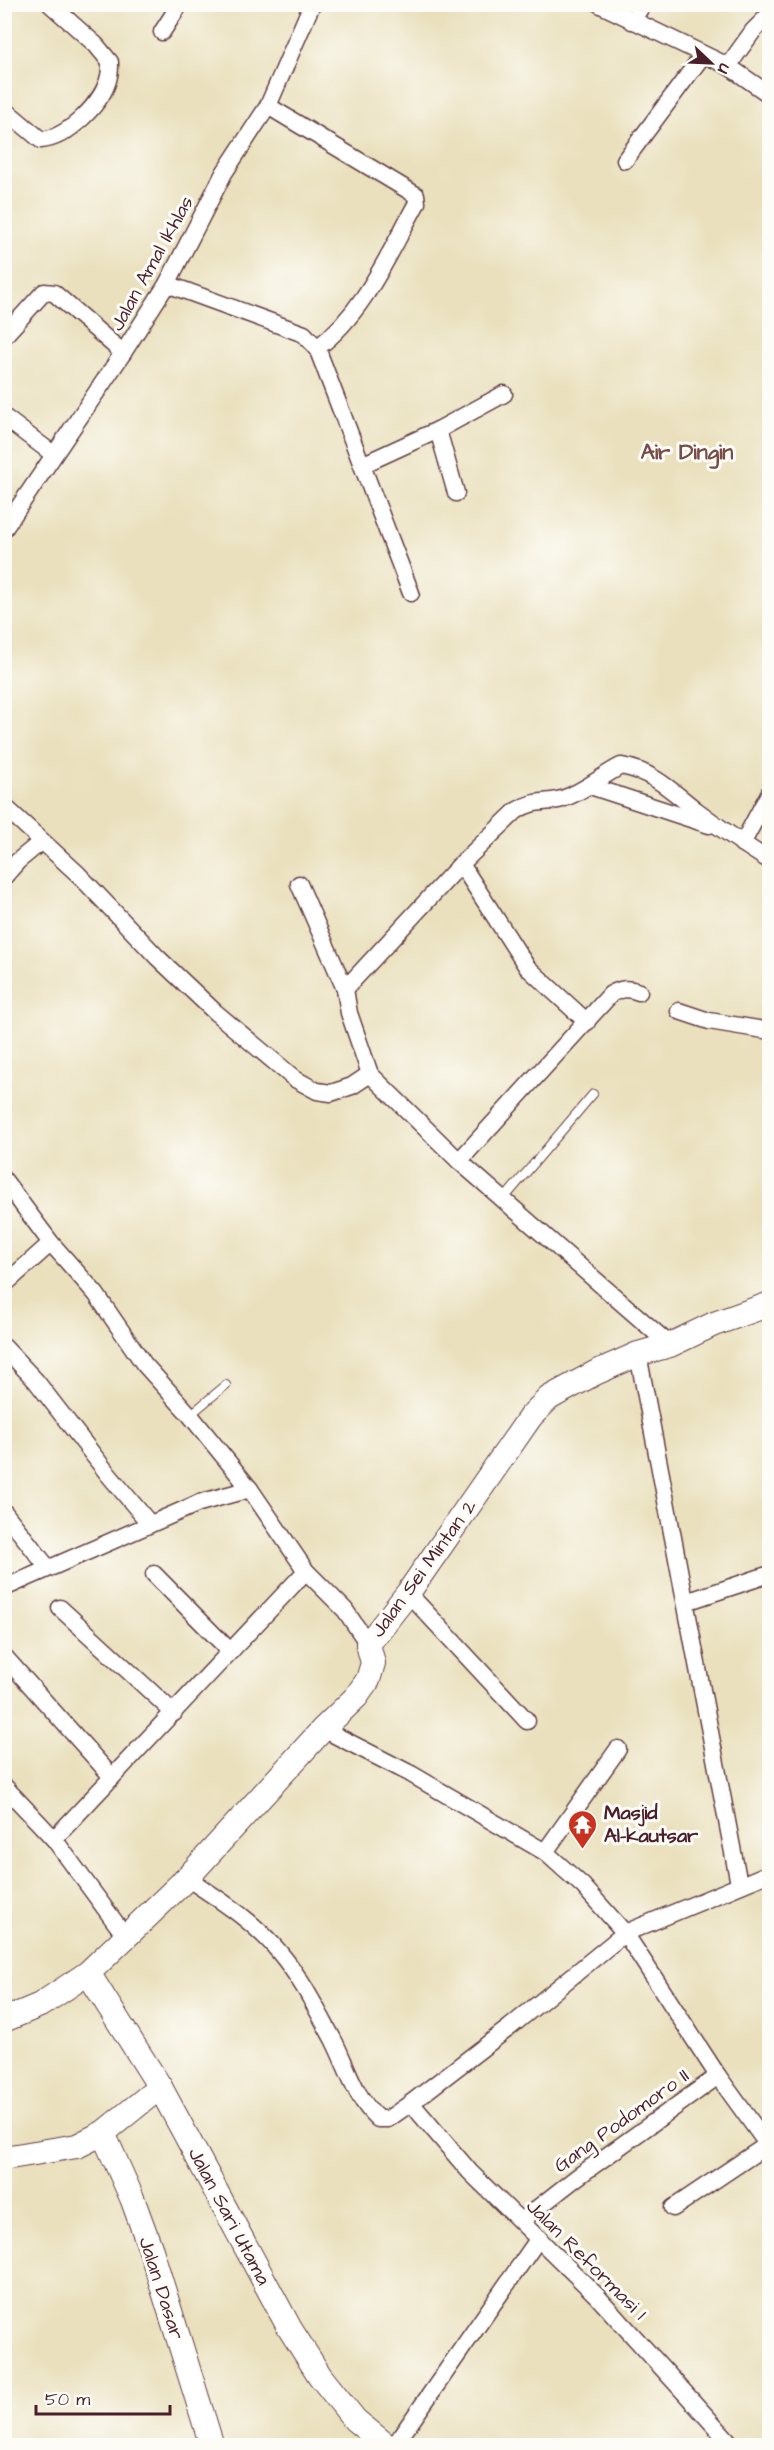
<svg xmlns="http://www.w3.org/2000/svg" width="774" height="2450" font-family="'Architects Daughter',sans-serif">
<rect width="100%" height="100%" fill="#fdfcf7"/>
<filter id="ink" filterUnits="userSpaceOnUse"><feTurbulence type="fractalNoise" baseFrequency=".0167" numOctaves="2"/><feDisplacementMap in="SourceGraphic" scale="12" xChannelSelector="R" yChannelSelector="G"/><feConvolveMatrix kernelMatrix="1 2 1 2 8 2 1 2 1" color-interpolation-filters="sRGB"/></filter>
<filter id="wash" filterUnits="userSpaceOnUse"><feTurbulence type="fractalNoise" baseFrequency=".008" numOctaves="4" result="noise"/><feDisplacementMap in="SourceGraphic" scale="24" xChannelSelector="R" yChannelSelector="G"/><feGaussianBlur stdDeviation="1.35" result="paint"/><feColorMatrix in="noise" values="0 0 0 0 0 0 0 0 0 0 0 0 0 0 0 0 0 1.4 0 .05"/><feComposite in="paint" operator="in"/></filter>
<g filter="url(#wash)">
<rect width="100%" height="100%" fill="#eae0bd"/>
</g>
<g filter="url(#ink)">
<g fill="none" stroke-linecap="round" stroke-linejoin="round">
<defs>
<g id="lane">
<path d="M503,1200L593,1094"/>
<path d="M190,1415L226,1385"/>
</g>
<g id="street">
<path d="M599,4L728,66L770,95"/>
<path d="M632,21L643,4"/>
<path d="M162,32L180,4"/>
<path d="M728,66L753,31L770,14"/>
<path d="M268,106L416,195L417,203C389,253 364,313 317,348"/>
<path d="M4,109L41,140C68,138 104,102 109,76C110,72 110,66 110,62L96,45L50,4"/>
<path d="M625,160L703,55"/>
<path d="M167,284L304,334L317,348L411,593"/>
<path d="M4,336L44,292L54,293L123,353"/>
<path d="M4,417L53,454"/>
<path d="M438,430L456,493"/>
<path d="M362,465L438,430L504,394"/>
<path d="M4,529L123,353L167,284L224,173L268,106L312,4"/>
<path d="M590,786L709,825"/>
<path d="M4,806L78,874L157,957L215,1012L295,1079L317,1091L331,1093L352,1086L370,1074"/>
<path d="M742,844L770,792"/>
<path d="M461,864L527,967L587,1022"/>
<path d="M4,877L18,861L41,842"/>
<path d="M299,884L345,989L349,1013L370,1074L459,1161L670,1345"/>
<path d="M345,989L461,864L516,811C534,799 544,804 562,799C584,792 601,776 621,766C652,771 672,791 696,810C720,828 744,845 770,861"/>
<path d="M679,1011L709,1021L770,1031"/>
<path d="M459,1161L611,994C622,988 628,988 639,992"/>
<path d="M4,1180L51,1243L96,1294L144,1364L190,1415L250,1489"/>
<path d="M4,1285L51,1243"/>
<path d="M4,1347L36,1381L108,1474L150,1524"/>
<path d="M638,1354L739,1884"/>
<path d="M4,1512L48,1568"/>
<path d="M154,1574L230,1651"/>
<path d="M4,1588L199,1503L250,1489L306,1571L345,1610L368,1644"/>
<path d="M408,1593L527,1721"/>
<path d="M686,1602L770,1574"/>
<path d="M60,1608L174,1713"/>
<path d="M4,1656L112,1777"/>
<path d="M323,1729L411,1774L545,1852L583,1886L625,1933L718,2076L770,2148"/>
<path d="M4,1786L54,1839L126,1937"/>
<path d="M54,1839L306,1571"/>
<path d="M545,1852L618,1749"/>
<path d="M187,1878C220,1900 255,1922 280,1953C301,1978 317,2010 333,2039C347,2066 355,2098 378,2119H388L411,2103L510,2027L625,1933L770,1873"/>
<path d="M411,2103L470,2172L596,2295L733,2446"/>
<path d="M673,2208L767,2145"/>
<path d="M521,2221L576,2178L718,2076"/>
<path d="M394,2446L539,2238"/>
</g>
<g id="secondary">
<path d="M88,1973L160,2087L290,2329L320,2376L355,2420L387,2446"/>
<path d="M4,2020L40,2005L88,1973L187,1878L323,1729L356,1697L368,1680L373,1663L368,1644L408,1593L531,1416L549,1398L595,1373L638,1354L670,1345L714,1324L770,1304"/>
<path d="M103,2133L132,2198L151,2250L212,2446"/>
<path d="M4,2158L77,2146L103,2133L160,2087"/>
</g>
</defs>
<use href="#lane" stroke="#623c41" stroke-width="10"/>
<use href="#street" stroke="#623c41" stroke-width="19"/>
<use href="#secondary" stroke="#623c41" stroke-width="26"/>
<use href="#lane" stroke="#fff" stroke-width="8"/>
<use href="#street" stroke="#fff" stroke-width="16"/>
<use href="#secondary" stroke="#fff" stroke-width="24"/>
</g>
</g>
<defs>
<symbol id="temple-pin" viewBox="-11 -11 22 30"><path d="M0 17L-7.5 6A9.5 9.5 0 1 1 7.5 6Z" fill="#c8321e" stroke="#fdfcf7"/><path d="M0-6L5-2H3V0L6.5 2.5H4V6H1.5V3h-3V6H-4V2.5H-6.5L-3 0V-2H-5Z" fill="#fff"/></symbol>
</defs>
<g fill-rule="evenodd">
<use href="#temple-pin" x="566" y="1808" width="33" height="45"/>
</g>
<g text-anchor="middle" stroke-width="6" stroke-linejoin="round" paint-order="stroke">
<g font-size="20" fill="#4a1f2b" stroke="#fdfcf7">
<text transform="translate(151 263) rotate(-61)" y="7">Jalan Amal Ikhlas</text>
<text transform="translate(423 1568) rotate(-54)" y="7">Jalan Sei Mintan 2</text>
<text transform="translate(621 2120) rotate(-36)" y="7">Gang Podomoro II</text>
<text transform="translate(230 2216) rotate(62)" y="7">Jalan Sari Utama</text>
<text transform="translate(587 2259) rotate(45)" y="7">Jalan Reformasi 1</text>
<text transform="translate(162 2288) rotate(72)" y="7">Jalan Dasar</text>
</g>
<g font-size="20" font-weight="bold" fill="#4a1f2b" stroke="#fdfcf7" text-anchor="start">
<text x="604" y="1819">Masjid<tspan x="604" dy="23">Al-kautsar</tspan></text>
</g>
<g font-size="22" font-weight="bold" fill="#784c48" stroke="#fdfcf7">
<text x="687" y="459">Air Dingin</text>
</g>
</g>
<rect width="774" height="2450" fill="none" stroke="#fdfcf7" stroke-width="24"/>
<g transform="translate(711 63) rotate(113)" stroke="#fdfcf7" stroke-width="4.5" paint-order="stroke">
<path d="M0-4.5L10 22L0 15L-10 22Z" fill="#4a1f2b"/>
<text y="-9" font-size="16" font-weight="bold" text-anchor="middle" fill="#4a1f2b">U</text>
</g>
<path d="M36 2405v9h134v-9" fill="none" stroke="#4a1f2b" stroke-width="3"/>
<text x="45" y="2405" font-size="18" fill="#4a1f2b" stroke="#fdfcf7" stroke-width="4.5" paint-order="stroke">50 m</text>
</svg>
